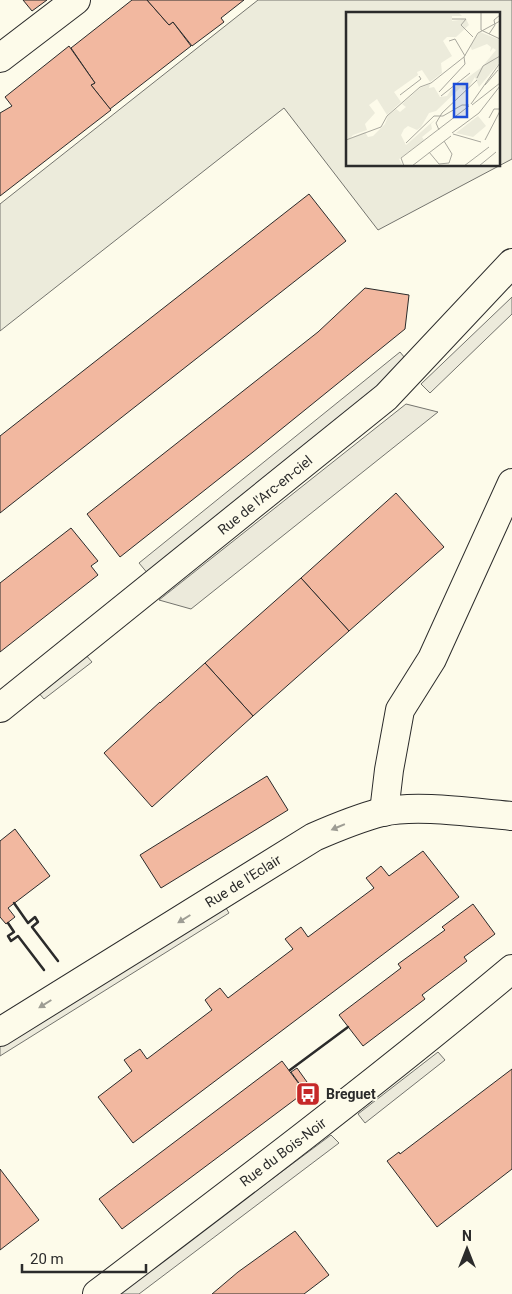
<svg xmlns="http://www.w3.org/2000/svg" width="512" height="1294" font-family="Roboto,sans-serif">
<rect width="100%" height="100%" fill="#fdfbea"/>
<path fill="#ecebdb" stroke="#74746e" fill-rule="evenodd" d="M258,0H512V159L378,230L284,108L0,331V204ZM347,14H498V165H347Z"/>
<g fill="#eceadb" stroke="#74746e">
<path d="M512,297V314L430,393L421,384Z"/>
<path d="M400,352L409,363L149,575L139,563Z"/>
<path d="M406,404L438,412L191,609L159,600Z"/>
<path d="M85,654L92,662L44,699L37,691Z"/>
<path d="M223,903L229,913L0,1056V1042Z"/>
<path d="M438,1052L445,1060L365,1123L358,1114Z"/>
<path d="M331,1135L339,1143L139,1294H118Z"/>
</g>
<g fill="#f2b8a0" stroke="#2b2b2b">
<path d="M23,0H47L32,11Z"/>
<path d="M132,0H147L169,25L173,22L191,46L110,109L91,85L95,83L71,48Z"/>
<path d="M147,0H244L221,18L224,22L192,46L173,22L169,25Z"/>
<path d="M69,46L95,83L91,85L111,110L0,196V113L12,106L5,97Z"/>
<path d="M309,194L346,241L0,513V436Z"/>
<path d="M365,288L409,295L405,329L253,452L120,557L87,514L318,332Z"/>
<path d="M396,493L444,547L349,631L301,578Z"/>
<path d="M71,528L98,561L91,566L98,575L0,652V583Z"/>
<path d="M301,578L349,631L253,716L205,663Z"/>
<path d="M205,663L253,716L152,807L104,753L160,702V703Z"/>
<path d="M267,776L288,810L161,888L140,855Z"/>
<path d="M15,829L50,876L8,908L15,917L6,924L0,917V841Z"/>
<path d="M423,851L459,897L133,1143L98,1097L132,1071L124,1060L140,1049L147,1059L212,1010L205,1000L212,994L220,988L228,998L293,949L285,939L301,927L308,937L374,888L366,878L374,872L381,866L389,876Z"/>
<path d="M473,904L495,934L464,957L467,961L422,995L425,999L363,1046L339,1015L401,968L398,964L445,930L442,927Z"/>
<path d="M282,1061L305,1092L122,1229L99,1199Z"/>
<path d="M297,1068L307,1082L301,1086L291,1072Z"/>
<path d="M512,1069V1169L437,1227L387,1161L399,1152L400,1154Z"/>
<path d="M0,1169L39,1220L0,1250Z"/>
<path d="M295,1231L329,1275L304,1294H212L238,1272Z"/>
</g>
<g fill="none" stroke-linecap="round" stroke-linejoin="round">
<defs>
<g id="minor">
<path d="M0,58L76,0"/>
<path d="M0,708L386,397L512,263"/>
<path d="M384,812L389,770L400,710L432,659L512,483"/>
<path d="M0,1032L314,837C337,827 359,818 382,812C418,804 474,813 512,816"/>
<path d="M97,1294C237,1188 377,1082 512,969"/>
</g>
</defs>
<use href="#minor" stroke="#2b2b2b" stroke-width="30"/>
<use href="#minor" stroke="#fdfbea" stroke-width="28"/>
<g stroke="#2b2b2b" stroke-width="2.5">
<path d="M14,903L28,923L35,917L38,922L32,927L58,961"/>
<path d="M8,923L14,932L8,936L11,941L18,936L44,970"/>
<path d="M290,1070L348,1027"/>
</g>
</g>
<defs><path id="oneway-solid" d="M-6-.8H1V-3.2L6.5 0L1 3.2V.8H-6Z" transform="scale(1.25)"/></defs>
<g fill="#9e9d94">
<use href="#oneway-solid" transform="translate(338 827) rotate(157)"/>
<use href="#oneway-solid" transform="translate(184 919) rotate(148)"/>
<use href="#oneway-solid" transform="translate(45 1004) rotate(148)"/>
</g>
<defs>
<symbol id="bus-square" viewBox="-11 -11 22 22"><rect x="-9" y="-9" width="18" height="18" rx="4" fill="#c62828" stroke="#fdfbea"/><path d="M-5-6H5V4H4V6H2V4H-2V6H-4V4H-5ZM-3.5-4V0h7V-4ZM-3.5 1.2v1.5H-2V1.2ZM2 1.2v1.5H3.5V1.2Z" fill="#fff"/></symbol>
</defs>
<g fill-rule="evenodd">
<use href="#bus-square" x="294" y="1080" width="28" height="28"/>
</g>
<g text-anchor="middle" stroke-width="4" stroke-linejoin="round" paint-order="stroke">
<g font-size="14" fill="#2b2b2b" stroke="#fdfbea">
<text transform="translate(265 495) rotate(-39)" y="5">Rue de l'Arc-en-ciel</text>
<text transform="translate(243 881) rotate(-32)" y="5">Rue de l'Eclair</text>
<text transform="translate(283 1152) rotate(-37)" y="5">Rue du Bois-Noir</text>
</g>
<g font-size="14" font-weight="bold" fill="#2b2b2b" stroke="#fdfbea" text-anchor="start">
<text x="326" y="1099">Breguet</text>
</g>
</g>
<g transform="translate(346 12)">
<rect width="154" height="154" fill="#fdfbea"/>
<path d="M0,0H112L116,4H106V9L120,7L123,13L110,25H101L97,29L106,44L95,51L96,61L84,70L76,58L71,60L72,63L48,80L55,90L41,103L31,87L23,93L29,101L19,112L21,118L7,123L4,126L19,120L22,125L27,124L39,112L42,104L50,97L54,100L60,95L56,92L74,76L84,72L83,76L88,75L94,85L101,84L105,78L136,55L150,38L147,36L144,40L145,35L141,32L126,38L124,34L134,20L154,28V50L133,75L129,65L123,75L117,78L115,75L90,99L83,101L75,115L71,118L62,114L58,117L55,123L60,133L92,105L85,112L86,117L76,125L78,128L53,147L57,154H0ZM132,104L140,114L127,125L110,121Z" fill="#ecebdb"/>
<path fill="none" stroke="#a9a89e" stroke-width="1" d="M135,0V18M106,7H120L115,13L127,25M135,18L154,27M143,22L149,13L148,8L154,3M103,29L109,27L119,44M131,66L137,54L154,44M139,73L152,58M93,80L119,52L118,45M54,83L75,67L73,64M95,84L124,61M125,92L154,51M126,93L154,71M143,106L148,97H154M93,118L90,111L96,101L131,68M106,121L133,101L154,74M107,122L135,130M0,128L35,115L41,104L74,75L85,71L118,45L132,21L154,9M139,128L154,99M60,131L88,104H97L116,93H123M83,140L93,152L103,151L106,142L98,129M58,154L55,146L123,94M66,154L105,124M118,154L143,135M133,154L150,140"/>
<path fill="#1d4ed8" fill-opacity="0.15" stroke="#1d4ed8" stroke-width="2.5" d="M108,72H121V105H108Z"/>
<rect width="154" height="154" fill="none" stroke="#2b2b2b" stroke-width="2.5"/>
</g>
<g transform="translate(467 1249)" stroke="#fdfbea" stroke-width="4" paint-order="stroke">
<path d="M0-4L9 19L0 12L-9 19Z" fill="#2b2b2b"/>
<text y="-8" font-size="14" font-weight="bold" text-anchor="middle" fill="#2b2b2b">N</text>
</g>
<path d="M22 1264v8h124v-8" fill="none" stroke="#2b2b2b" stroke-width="2.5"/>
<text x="30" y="1264" font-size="15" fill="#2b2b2b" stroke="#fdfbea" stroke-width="4" paint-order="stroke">20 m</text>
</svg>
